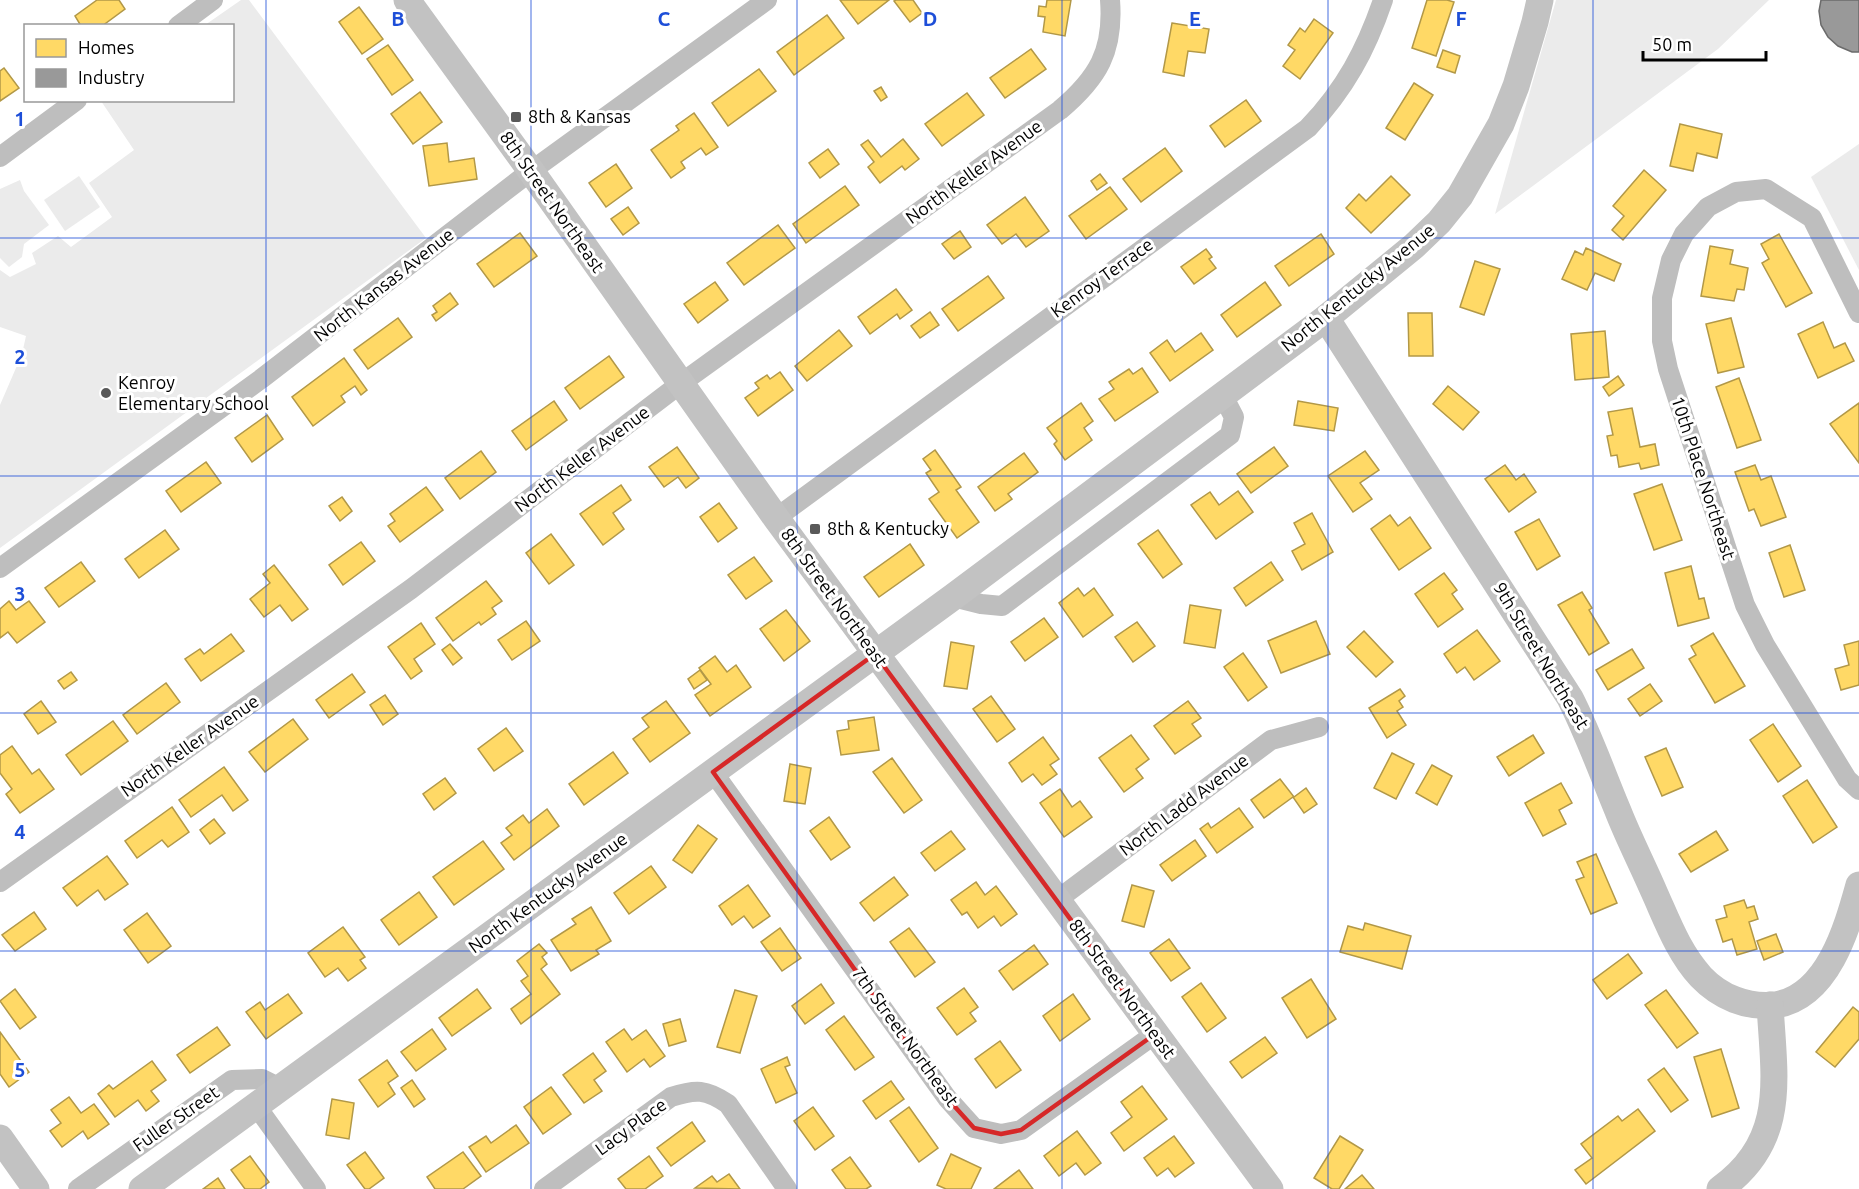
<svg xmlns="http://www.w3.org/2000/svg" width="1859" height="1189" font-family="Ubuntu,sans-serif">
<rect width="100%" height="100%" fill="#fff"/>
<g fill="#ebebeb">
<path d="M241,0H249L426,238L0,548V405L22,354L26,336L0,327V270L10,277L36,264L32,253L58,236L71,247L112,217L89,183L134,150L101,101L232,100V26L205,25Z"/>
<path d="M1556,0H1769L1718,49L1495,214Z"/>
<path d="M1859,144V270L1811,177Z"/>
<path d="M79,176L100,207L65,231L44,200Z"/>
<path d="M20,180L24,191L49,225L24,244L22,257L9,267L0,258V189Z"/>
</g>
<g fill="#ffd966" stroke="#b29847" stroke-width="1.5">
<path d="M97,0H119L125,9L102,26H81L75,16Z"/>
<path d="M840,0H889L858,24Z"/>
<path d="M896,0H913L922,13L910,22L894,1Z"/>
<path d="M1047,0H1071L1065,36L1043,32L1045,17L1038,16L1039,6L1046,7Z"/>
<path d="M1427,0H1447L1454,2L1436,56L1412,48Z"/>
<path d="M359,7L383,39L362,54L339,22Z"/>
<path d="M827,15L844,38L794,75L777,52Z"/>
<path d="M1314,19L1333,33L1300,79L1283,66L1295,50L1288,45L1300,28L1305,32Z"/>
<path d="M1172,23L1209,29L1205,53L1188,51L1184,76L1163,72Z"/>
<path d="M388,45L413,80L392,95L367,59Z"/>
<path d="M1031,49L1046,69L1005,98L990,78Z"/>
<path d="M1443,50L1460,56L1455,73L1437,67Z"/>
<path d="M4,68L19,88L0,101V71Z"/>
<path d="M759,69L776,91L728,126L712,103Z"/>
<path d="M1414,83L1433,95L1405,140L1386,128Z"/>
<path d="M881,87L887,97L881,101L874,91Z"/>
<path d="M420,92L442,122L413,144L391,114Z"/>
<path d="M967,93L984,115L942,146L925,124Z"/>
<path d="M1246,100L1261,121L1225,147L1210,126Z"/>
<path d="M694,113L718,147L706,155L701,148L681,162L685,168L671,178L651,150L679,130L676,126Z"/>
<path d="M1680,124L1722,134L1717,158L1697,153L1693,171L1670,166Z"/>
<path d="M903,139L919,159L905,170L902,166L880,183L868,167L874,162L861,145L868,140L881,157Z"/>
<path d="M447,143L449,162L474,158L477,179L429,186L423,146Z"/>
<path d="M1165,148L1182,171L1141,202L1123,179Z"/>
<path d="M828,149L839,164L820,178L809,163Z"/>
<path d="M616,164L632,188L606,207L589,183Z"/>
<path d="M1644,170L1666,190L1623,240L1612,230L1624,216L1613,206Z"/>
<path d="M1100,174L1107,183L1097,190L1091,181Z"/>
<path d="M1391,176L1410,195L1371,233L1346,208L1359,194L1366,201Z"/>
<path d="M845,186L859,205L806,243L793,224Z"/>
<path d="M1110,187L1127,209L1086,239L1069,216Z"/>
<path d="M1025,197L1049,231L1026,247L1016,234L1002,244L987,225Z"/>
<path d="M628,207L639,223L623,235L611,219Z"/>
<path d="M778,225L795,248L744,285L727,263Z"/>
<path d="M960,231L971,247L954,259L942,244Z"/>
<path d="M520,233L537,256L494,287L477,264Z"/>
<path d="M1321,234L1334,254L1289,286L1275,266Z"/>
<path d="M1779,234L1812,293L1786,307L1762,263L1769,259L1761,244Z"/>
<path d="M1710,246L1733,250L1730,264L1748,268L1744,290L1737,289L1734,301L1701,296Z"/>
<path d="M1586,248L1621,264L1614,281L1595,273L1587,290L1562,279L1575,251L1583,255Z"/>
<path d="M1206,249L1212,257L1209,259L1216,268L1194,284L1181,267Z"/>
<path d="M1475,261L1500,269L1484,315L1460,307Z"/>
<path d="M988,276L1004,298L958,331L942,309Z"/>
<path d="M715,282L728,300L698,323L684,304Z"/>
<path d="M1265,282L1281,305L1237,337L1221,315Z"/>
<path d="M896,289L912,310L900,319L897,314L870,334L858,317Z"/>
<path d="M450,293L458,304L436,321L432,315L437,312L433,306Z"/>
<path d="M930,312L939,325L920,338L911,326Z"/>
<path d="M1408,313H1432L1433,356H1409Z"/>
<path d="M398,318L412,337L368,369L354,350Z"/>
<path d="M1731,318L1744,367L1718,373L1706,324Z"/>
<path d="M1823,322L1834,348L1845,343L1854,361L1818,378L1798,334Z"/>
<path d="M839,330L852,346L807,381L795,366Z"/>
<path d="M1605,331L1609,377L1575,380L1571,334Z"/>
<path d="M1201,333L1213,350L1170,381L1150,353L1167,340L1175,352Z"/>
<path d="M609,356L624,377L580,409L565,388Z"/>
<path d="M344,358L367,390L361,395L355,386L341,396L345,402L313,426L292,397Z"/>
<path d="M1142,368L1158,392L1115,421L1099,399L1114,389L1109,382L1129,369L1133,374Z"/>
<path d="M780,372L793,390L758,416L745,398L759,388L755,383L767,375L770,379Z"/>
<path d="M1618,376L1624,385L1609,396L1603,387Z"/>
<path d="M1739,378L1761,440L1737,448L1716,387Z"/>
<path d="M1448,386L1479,412L1463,430L1433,404Z"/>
<path d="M554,401L567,420L526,450L512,431Z"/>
<path d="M1298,401L1338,408L1334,431L1294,425Z"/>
<path d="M1081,403L1093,421L1084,428L1092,440L1065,460L1054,444L1057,441L1047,428Z"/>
<path d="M1859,403V463L1830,424Z"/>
<path d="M1632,408L1640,447L1655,444L1659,465L1641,469L1639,463L1619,467L1617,455L1611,456L1607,436L1613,435L1608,412Z"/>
<path d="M267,415L283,439L252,462L235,438Z"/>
<path d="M677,447L699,478L686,488L678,477L664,487L649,467Z"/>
<path d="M1274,447L1288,466L1251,493L1237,474Z"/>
<path d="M935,450L961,487L956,490L979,522L957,538L929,499L939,492L926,473L931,470L923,459Z"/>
<path d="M481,451L496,472L460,499L445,478Z"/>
<path d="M1365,451L1379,470L1360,483L1372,499L1353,512L1328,476Z"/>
<path d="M1024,453L1038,472L1008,494L1012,499L995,511L978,487Z"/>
<path d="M206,462L221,483L181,512L166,491Z"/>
<path d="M1505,465L1516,480L1524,474L1536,492L1509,512L1485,479Z"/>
<path d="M1755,465L1761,480L1771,476L1786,517L1761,526L1754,509L1749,511L1735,472Z"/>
<path d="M1662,484L1682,540L1654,550L1634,494Z"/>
<path d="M621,485L631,500L613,513L624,529L603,545L580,514Z"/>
<path d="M426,487L443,510L400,542L388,526L395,521L390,514Z"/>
<path d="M1238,491L1253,512L1216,539L1191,505L1210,492L1219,505Z"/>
<path d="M342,497L352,511L340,521L329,506Z"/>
<path d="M719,503L737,528L718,542L700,517Z"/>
<path d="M1312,513L1333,552L1302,570L1292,551L1305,544L1294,523Z"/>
<path d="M1390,515L1398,526L1410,517L1431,548L1399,570L1371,529Z"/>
<path d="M1539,519L1560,556L1537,570L1515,532Z"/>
<path d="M165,530L179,549L139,578L125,559Z"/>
<path d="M1158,530L1182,564L1163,578L1138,544Z"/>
<path d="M551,534L574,565L549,584L526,553Z"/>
<path d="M361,542L375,561L343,585L329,565Z"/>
<path d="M910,544L924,565L879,597L864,577Z"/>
<path d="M1790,545L1805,590L1784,597L1769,553Z"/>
<path d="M754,557L772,581L746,599L728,575Z"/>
<path d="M81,562L95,581L59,607L45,588Z"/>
<path d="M1271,562L1283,580L1246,606L1234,588Z"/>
<path d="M274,565L308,609L292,621L280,605L264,617L250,599L270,583L263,574Z"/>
<path d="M1691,566L1699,599L1704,598L1709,618L1678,626L1665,573Z"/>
<path d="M1444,573L1457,590L1452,594L1463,609L1438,627L1415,594Z"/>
<path d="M486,581L502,601L492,608L496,614L481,625L479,622L453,641L436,618Z"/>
<path d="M1078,588L1084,596L1094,588L1113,615L1083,637L1059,603Z"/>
<path d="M1582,592L1592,608L1589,610L1609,643L1589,655L1558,605Z"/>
<path d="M9,601L16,610L29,601L45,622L17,643L8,632L0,638V609Z"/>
<path d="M1190,605L1221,610L1215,648L1184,643Z"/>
<path d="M786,610L810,641L784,661L760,629Z"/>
<path d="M1044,618L1058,637L1025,661L1011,642Z"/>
<path d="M526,621L540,641L512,660L498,640Z"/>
<path d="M1316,621L1330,654L1281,673L1268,641Z"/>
<path d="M1137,622L1155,646L1133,662L1115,637Z"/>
<path d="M421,623L435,644L414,659L422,671L411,679L388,647Z"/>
<path d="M1477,630L1500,661L1474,680L1465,667L1457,673L1444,654Z"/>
<path d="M1364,631L1393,662L1376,677L1347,647Z"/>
<path d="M1713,633L1745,686L1715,703L1689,659L1696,655L1691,646Z"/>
<path d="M231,634L244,651L201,681L185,659L200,649L204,654Z"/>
<path d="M1859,641V685L1841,690L1835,669L1849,665L1844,645Z"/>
<path d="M951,642L974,646L967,689L944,686Z"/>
<path d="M450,644L462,658L453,665L442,650Z"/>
<path d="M1632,649L1644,668L1608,690L1596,670Z"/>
<path d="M1243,653L1267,687L1248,701L1224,667Z"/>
<path d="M715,656L727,672L736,665L751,687L710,716L695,695L711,684L699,668Z"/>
<path d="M700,670L707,680L694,689L688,679Z"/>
<path d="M71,672L77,680L64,689L58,681Z"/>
<path d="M352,674L365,692L329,718L316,700Z"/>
<path d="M166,683L180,702L137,734L123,715Z"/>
<path d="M1650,684L1662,701L1640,716L1628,699Z"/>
<path d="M1400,689L1405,696L1399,701L1403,707L1397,711L1406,725L1387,738L1369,708Z"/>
<path d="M385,695L398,714L383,725L370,705Z"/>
<path d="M991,696L1015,729L997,742L973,709Z"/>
<path d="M41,701L56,722L38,734L24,714Z"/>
<path d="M666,701L690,733L650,762L633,739L649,727L642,718Z"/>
<path d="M1188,701L1201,718L1192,724L1201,736L1175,754L1154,726Z"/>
<path d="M874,717L879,750L841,755L837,731L849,729L848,721Z"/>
<path d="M293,719L308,739L265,772L249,752Z"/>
<path d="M113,721L128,741L81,775L66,755Z"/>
<path d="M1773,724L1801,766L1778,782L1750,740Z"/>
<path d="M506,728L523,751L494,771L478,749Z"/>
<path d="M1131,735L1149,759L1136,769L1143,778L1124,792L1099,758Z"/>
<path d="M1533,735L1544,753L1509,776L1497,757Z"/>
<path d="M1043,737L1059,759L1050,765L1057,774L1042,785L1033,774L1022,782L1009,763Z"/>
<path d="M12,746L32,774L39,769L54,789L20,813L6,794L12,789L0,773V755Z"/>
<path d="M1666,748L1683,787L1662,796L1645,757Z"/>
<path d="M613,752L628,773L584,805L569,784Z"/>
<path d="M1392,753L1414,764L1396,799L1374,788Z"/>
<path d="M892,758L922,800L904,813L873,772Z"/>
<path d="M790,764L811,768L805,804L784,801Z"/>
<path d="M1432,765L1452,776L1437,805L1416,793Z"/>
<path d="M224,767L248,800L233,811L222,795L191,817L179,800Z"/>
<path d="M445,778L456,793L434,810L423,794Z"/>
<path d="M1280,779L1294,797L1306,788L1317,804L1304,813L1293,797L1264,818L1251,800Z"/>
<path d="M1807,780L1837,827L1813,843L1783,796Z"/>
<path d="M1561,783L1572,803L1559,810L1566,824L1543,836L1525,803Z"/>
<path d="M1060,789L1072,807L1080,801L1092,817L1064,837L1040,803Z"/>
<path d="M172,807L189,832L168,847L162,840L137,858L125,841Z"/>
<path d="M1239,808L1253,827L1217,853L1200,829L1208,823L1211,828Z"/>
<path d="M547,809L559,826L514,860L501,843L512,835L506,828L523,815L529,823Z"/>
<path d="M829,817L850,847L831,860L810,831Z"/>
<path d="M214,819L225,833L210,844L200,830Z"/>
<path d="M698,825L717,839L692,873L673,860Z"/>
<path d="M951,831L965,849L935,871L921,853Z"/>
<path d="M1716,831L1728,850L1691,872L1679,854Z"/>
<path d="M1195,840L1206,856L1172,881L1160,865Z"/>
<path d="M483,841L504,869L454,905L433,877Z"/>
<path d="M1596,854L1617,903L1591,914L1576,880L1584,877L1577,862Z"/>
<path d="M107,856L128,884L105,900L98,890L77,906L63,888Z"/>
<path d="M651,866L666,887L629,914L614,893Z"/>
<path d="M894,877L908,895L874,921L860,903Z"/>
<path d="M976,882L985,895L996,886L1017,914L1001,926L994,916L978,928L967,912L962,915L951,900Z"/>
<path d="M748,885L770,916L753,928L744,916L732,925L719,906Z"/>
<path d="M1132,885L1154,891L1144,927L1122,921Z"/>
<path d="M419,892L437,917L399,945L381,920Z"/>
<path d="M1744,900L1747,908L1754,906L1758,919L1749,922L1757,949L1737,955L1732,939L1723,942L1716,920L1727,917L1724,906Z"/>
<path d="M591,907L611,941L596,950L599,954L571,971L551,940L576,924L572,919Z"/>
<path d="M34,912L46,929L15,951L2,935Z"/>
<path d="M147,913L171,946L148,963L124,930Z"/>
<path d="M1365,923L1411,936L1402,969L1340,952L1348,926L1363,930Z"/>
<path d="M343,927L365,957L360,960L366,968L348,981L338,968L325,977L308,953Z"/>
<path d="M780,928L801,958L782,971L761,942Z"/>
<path d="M909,928L935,962L915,977L890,942Z"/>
<path d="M1776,934L1783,952L1764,960L1757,941Z"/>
<path d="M1169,939L1190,968L1171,981L1150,953Z"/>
<path d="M539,944L547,953L542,957L547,964L541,969L560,994L521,1024L511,1009L531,994L521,981L528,976L517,961Z"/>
<path d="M1034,945L1048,964L1013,990L999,971Z"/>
<path d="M1628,954L1642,973L1607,999L1593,980Z"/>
<path d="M1311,979L1336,1019L1307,1038L1282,998Z"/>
<path d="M1201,983L1226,1018L1207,1032L1182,997Z"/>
<path d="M821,984L834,1003L805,1024L792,1006Z"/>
<path d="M964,988L978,1007L970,1013L976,1021L957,1035L937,1008Z"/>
<path d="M15,989L36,1017L20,1029L0,1001Z"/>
<path d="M477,989L491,1008L452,1036L439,1018Z"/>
<path d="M735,990L757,996L740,1053L717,1047Z"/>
<path d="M1666,990L1698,1033L1677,1048L1645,1005Z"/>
<path d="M288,994L302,1013L266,1039L246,1012L260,1002L265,1010Z"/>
<path d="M1073,994L1090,1019L1060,1041L1043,1016Z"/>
<path d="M1853,1007L1859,1012V1039L1835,1067L1816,1052Z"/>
<path d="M844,1016L874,1057L855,1070L826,1030Z"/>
<path d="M680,1019L686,1041L669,1046L663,1024Z"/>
<path d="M217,1027L230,1045L190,1073L177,1055Z"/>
<path d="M432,1029L446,1049L416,1071L401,1052Z"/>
<path d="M624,1029L632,1040L646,1030L665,1056L650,1067L644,1059L627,1072L606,1042Z"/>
<path d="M0,1032L29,1072L9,1087L0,1074Z"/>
<path d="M1265,1037L1277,1053L1242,1078L1230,1062Z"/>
<path d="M1000,1041L1021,1070L996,1088L975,1059Z"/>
<path d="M1721,1049L1739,1108L1712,1117L1694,1057Z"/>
<path d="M593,1053L606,1071L594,1080L602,1091L584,1103L563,1075Z"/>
<path d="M787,1057L790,1065L785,1067L797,1093L776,1103L761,1069Z"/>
<path d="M387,1060L398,1076L388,1083L395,1094L378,1107L359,1080Z"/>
<path d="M152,1061L166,1080L151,1091L159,1101L146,1111L138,1100L115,1117L98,1094L109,1085L113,1089Z"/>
<path d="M1664,1068L1688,1100L1671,1112L1648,1080Z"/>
<path d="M412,1080L425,1099L414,1107L401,1088Z"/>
<path d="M891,1081L904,1099L876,1119L863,1101Z"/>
<path d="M1142,1086L1167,1119L1124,1151L1111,1133L1132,1117L1121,1102Z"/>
<path d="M551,1087L571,1114L543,1134L524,1107Z"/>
<path d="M69,1097L81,1113L94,1104L109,1124L88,1139L83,1131L62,1147L50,1131L61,1123L51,1110Z"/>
<path d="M332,1099L354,1103L349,1139L326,1135Z"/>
<path d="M813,1107L834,1136L815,1150L794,1121Z"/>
<path d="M909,1107L938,1148L919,1162L890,1121Z"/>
<path d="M1638,1109L1655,1131L1586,1184L1575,1170L1592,1158L1581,1144L1618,1116L1622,1121Z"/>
<path d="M692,1122L705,1141L671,1166L657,1148Z"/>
<path d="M516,1125L529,1143L486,1172L469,1147L486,1136L491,1143Z"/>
<path d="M1077,1131L1101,1163L1085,1175L1076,1163L1059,1176L1044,1156Z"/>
<path d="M1174,1136L1194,1163L1175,1177L1168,1168L1157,1176L1144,1158Z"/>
<path d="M1340,1136L1363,1150L1339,1189H1332L1314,1178Z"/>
<path d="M365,1152L384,1178L369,1189H365L347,1165Z"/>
<path d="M463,1152L481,1176L463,1189H435L427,1177Z"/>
<path d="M951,1154L981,1168L971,1189H946L937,1185Z"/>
<path d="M250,1156L269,1182L260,1189H245L231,1170Z"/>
<path d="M649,1156L663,1176L645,1189H626L618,1179Z"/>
<path d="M850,1157L871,1186L866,1189H846L832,1170Z"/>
<path d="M1019,1170L1033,1189H994Z"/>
<path d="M729,1174L740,1189L695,1188L712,1176L717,1182Z"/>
<path d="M1362,1175L1374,1189H1345Z"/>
<path d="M218,1178L225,1189H203Z"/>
</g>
<path fill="#999" stroke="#6b6b6b" stroke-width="1.5" d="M1821,0H1859V52H1852L1838,46L1828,37L1821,25L1819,11Z"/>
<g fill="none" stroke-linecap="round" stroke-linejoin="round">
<g stroke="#bebebe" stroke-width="20">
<path d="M178,26L213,0"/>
<path d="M0,157L77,100"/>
<path d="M1859,313L1812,218L1766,189L1736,192L1708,207L1684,234L1671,260L1662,298V341L1668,369L1745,605L1765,645L1847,779L1859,790"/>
<path d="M776,518L1308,128C1345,89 1366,50 1383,0"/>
<path d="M0,568L261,379L531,171L767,0"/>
<path d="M953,597L981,604L1002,606L1230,435L1234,417L1222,394"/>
<path d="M713,772L947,1098L974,1128L1001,1134L1021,1130L1155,1034"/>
<path d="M0,882L411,589L680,384L1060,110C1098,78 1114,51 1110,0"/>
<path d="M1057,900L1271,740L1319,727"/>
<path d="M257,1107L316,1189"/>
<path d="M78,1189L232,1080L262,1079L282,1089"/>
<path d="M544,1189L671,1097C696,1089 706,1089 728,1104L787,1189"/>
</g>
<g stroke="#c2c2c2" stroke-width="27">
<path d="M407,0L531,171L776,518L1270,1189"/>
<path d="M1326,318L1570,698C1589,735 1602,773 1618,811C1629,839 1643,866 1655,894C1668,923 1679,953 1701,977C1720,997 1747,1008 1775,1005C1828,997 1847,928 1859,885"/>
<path d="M0,1138L36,1189"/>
<path d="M142,1189L953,597L1326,318L1414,246L1439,222L1460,196L1501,124L1516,86L1535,22L1540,0"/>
<path d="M1720,1189C1788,1141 1774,1078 1770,1005"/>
</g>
</g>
<path fill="none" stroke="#d62828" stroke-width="4.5" stroke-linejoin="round" d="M875,654L1155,1034L1021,1130L1001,1134L974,1128L947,1098L713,772Z"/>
<path fill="none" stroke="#1d4ed8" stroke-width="1.5" stroke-opacity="0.55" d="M266,0V1189M531,0V1189M797,0V1189M1062,0V1189M1328,0V1189M1593,0V1189M0,238H1859M0,476H1859M0,713H1859M0,951H1859"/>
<g fill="#595959" stroke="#fff" stroke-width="2">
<rect x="510" y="111" width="12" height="12" rx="3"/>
<circle cx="106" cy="393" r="6"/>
<rect x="809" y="523" width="12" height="12" rx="3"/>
</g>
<g text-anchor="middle" stroke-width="6" stroke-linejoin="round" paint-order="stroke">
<g font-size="18" fill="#000" stroke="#fff" text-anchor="start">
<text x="528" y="123">8th &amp; Kansas</text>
<text x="118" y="389">Kenroy<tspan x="118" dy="21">Elementary School</tspan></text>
<text x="827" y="535">8th &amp; Kentucky</text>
</g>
<g font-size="18" fill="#000" stroke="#fff">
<text transform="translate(974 172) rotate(-36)" y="6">North Keller Avenue</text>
<text transform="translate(552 202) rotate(55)" y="6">8th Street Northeast</text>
<text transform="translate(1102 278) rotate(-36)" y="6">Kenroy Terrace</text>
<text transform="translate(384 285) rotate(-38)" y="6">North Kansas Avenue</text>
<text transform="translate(1358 288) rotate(-39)" y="6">North Kentucky Avenue</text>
<text transform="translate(582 459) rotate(-37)" y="6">North Keller Avenue</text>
<text transform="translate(1703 478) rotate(72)" y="6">10th Place Northeast</text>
<text transform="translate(834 598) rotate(54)" y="6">8th Street Northeast</text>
<text transform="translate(1541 656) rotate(59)" y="6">9th Street Northeast</text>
<text transform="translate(190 746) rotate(-35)" y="6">North Keller Avenue</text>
<text transform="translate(1184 805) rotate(-37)" y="6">North Ladd Avenue</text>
<text transform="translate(548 893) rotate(-36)" y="6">North Kentucky Avenue</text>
<text transform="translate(1122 989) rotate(54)" y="6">8th Street Northeast</text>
<text transform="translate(905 1037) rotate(54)" y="6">7th Street Northeast</text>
<text transform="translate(176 1119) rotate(-35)" y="6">Fuller Street</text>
<text transform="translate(631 1127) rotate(-36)" y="6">Lacy Place</text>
</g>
</g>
<g font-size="20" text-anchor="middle" font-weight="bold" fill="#1d4ed8" stroke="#fff" stroke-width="6" stroke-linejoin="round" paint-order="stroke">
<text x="398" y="26">B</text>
<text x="664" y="26">C</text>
<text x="930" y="26">D</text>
<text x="1195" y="26">E</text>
<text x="1461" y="26">F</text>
<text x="20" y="126">1</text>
<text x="20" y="364">2</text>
<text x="20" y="601">3</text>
<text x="20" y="839">4</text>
<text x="20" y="1077">5</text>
</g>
<rect x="24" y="24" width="210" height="78" fill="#ffffff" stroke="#999999" stroke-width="1.5"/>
<rect x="36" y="39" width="30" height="18" fill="#ffd966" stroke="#999999" stroke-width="1.5"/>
<text x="78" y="54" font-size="18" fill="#000000">Homes</text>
<rect x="36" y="69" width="30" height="18" fill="#999999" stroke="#999999" stroke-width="1.5"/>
<text x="78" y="84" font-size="18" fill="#000000">Industry</text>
<path d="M1643 51v9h123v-9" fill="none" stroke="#000000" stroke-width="3"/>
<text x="1652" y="51" font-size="18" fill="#000000" stroke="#ffffff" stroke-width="4.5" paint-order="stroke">50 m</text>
</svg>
